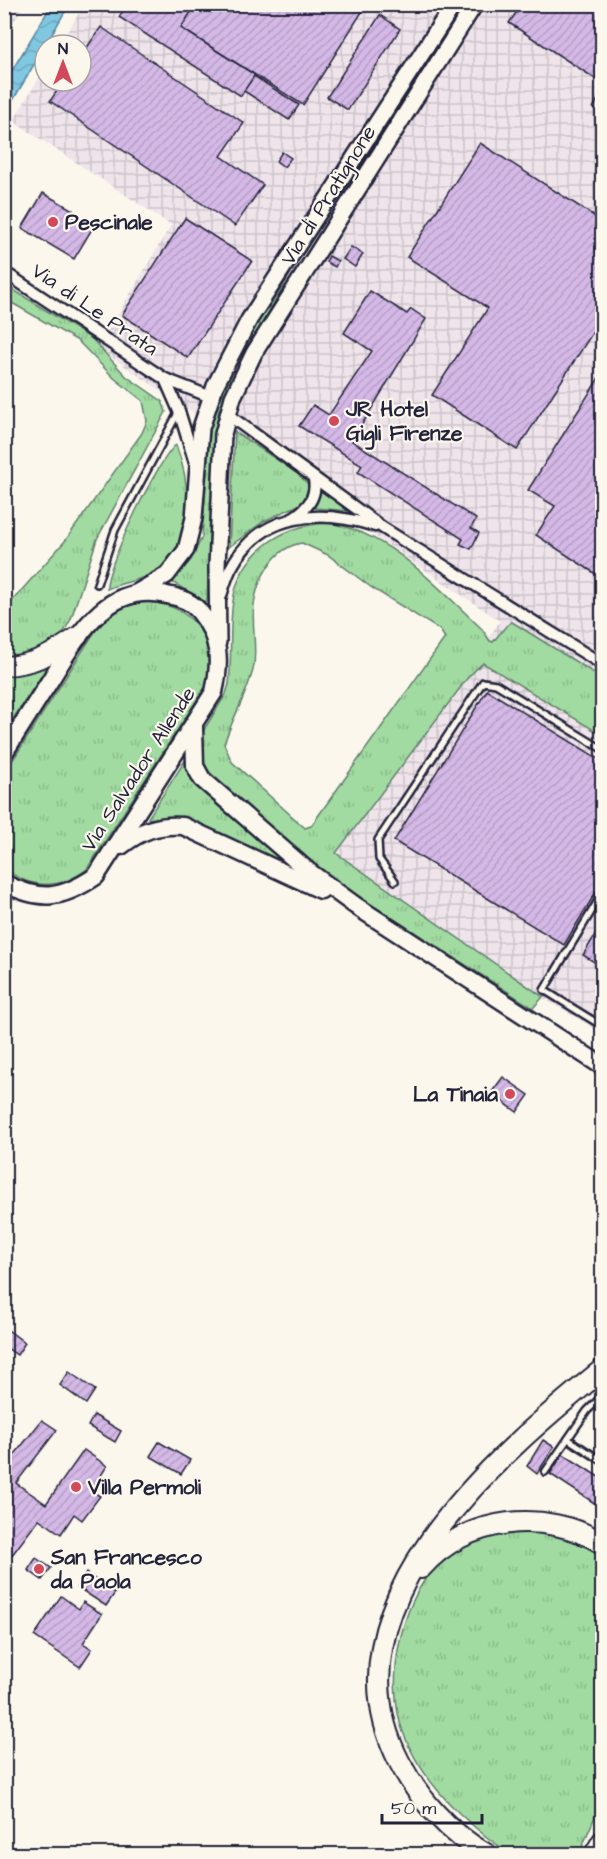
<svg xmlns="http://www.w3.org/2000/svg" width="607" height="1859" font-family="'Architects Daughter',sans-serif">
<defs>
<pattern id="industrial-grid" width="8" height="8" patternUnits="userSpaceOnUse" patternTransform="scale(1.5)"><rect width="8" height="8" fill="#efe4ea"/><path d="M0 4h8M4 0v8" fill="none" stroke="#cdc3ca"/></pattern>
<pattern id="grass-tufts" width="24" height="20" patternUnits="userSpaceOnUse" patternTransform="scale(1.5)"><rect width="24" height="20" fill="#a1dba1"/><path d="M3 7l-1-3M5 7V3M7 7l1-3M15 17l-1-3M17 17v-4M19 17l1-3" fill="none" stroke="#8abc8c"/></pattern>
<pattern id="water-waves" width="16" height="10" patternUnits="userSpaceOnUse" patternTransform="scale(1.5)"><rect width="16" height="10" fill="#80c7e1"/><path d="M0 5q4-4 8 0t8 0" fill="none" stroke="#6eabc2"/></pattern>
<pattern id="building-hatch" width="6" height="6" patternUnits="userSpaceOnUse" patternTransform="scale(1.5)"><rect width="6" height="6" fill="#d4b8e6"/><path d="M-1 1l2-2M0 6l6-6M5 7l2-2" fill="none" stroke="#b69ec6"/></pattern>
</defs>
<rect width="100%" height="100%" fill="#fbf7ec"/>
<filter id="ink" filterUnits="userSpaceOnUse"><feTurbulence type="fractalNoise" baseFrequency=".0167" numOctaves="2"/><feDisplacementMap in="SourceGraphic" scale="12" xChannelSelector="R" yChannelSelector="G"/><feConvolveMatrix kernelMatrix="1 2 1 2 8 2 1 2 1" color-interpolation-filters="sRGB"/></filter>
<g filter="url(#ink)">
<g fill="url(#industrial-grid)">
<path d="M5,4L24,5L5,36L4,5Z"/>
<path d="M84,5H602V1033L535,993L336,853L500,621L98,348L171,225L13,121L45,68V81H81V45H59Z"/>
</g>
<g fill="url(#grass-tufts)" stroke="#627e6e" stroke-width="1.5" fill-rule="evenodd">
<path d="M436,44L439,46L296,264L244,355L241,354L270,299Z"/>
<path d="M4,284L92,339L126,376L162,401L166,412L97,539L71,619L61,637L47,648L30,655L5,658V609L65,541L142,433L147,421L143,401L114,378L78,341L5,299Z"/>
<path d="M233,370L236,372L219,410L215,431L207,602H205L172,582L191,560L202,537L210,430L218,403Z"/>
<path d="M235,432L297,473L309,485L303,503L264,521L229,547Z"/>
<path d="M176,445C192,487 196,549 151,574C137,582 121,582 107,589C104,570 160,456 176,445Z"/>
<path d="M321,491L349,510L350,511L314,508Z"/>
<path d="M328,523C390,532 438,588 482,629L490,641L493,642L506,626L512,622L602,678V735L483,663L469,676L336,853L543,997L533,1008L322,873L203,769L200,736L226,694L229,684C232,656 229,628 233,601C240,553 281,525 328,523ZM302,543L328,555L372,588L440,630L445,638L311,826L305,828L232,762L224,744C232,719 246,696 253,670C258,649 251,626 254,605C257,579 274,547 302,543Z"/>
<path d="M141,602C191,602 219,638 206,686L87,869C61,889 30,890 5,868L4,774L99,625L123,607Z"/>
<path d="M46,664L49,665L4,732V673Z"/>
<path d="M188,756L308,876L148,818Z"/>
<path d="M520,1531C549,1531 578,1537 602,1554V1800L579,1854C562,1854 531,1859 515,1854C499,1850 472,1825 460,1814C436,1791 414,1763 403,1732C384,1680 401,1590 447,1556C469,1540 494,1535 520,1531Z"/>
</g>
<path fill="url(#water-waves)" stroke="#5a859f" stroke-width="1.5" d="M52,4L69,5L5,114V82Z"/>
<g fill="url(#building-hatch)" stroke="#22223b" stroke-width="1.5">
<path d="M127,4H187L194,9L181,28L255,75L241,96L119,17Z"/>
<path d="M196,4H367L303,105L181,28Z"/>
<path d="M522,4L544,7L546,4H602V83L509,23Z"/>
<path d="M380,15L400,29L348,110L327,97Z"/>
<path d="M101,27L244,123L221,156L263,185L235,226L50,101L64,81H81V56Z"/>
<path d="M254,76L299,105L289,120L244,91Z"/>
<path d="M602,92V114L593,108Z"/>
<path d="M480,143L602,221V318L517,450L432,395L488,308L407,257Z"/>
<path d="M282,152L291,158L284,167L276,161Z"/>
<path d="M43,193L73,210L70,215L92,229L74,259L22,228Z"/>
<path d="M185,218L252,261L188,358L122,315Z"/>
<path d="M351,247L363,254L355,267L343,259Z"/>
<path d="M329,256L338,261L335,267L326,262Z"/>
<path d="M370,291L407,314L411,309L426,319L352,441L476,519L471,528L479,533L471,549L460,544L463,539L358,472L362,465L299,426L313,405L329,415L372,351L344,333Z"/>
<path d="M602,373V578L536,535L555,506L528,490Z"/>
<path d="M487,690L602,761V882L564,945L394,841Z"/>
<path d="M602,924V967L583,955Z"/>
<path d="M503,1077L529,1095L517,1112L491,1093Z"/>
<path d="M8,1330L25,1343L17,1355L4,1346V1335Z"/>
<path d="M69,1372L95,1390L86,1404L60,1385Z"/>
<path d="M94,1415L121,1431L115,1442L88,1426Z"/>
<path d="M42,1420L57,1430L16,1483L46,1504L84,1450L107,1466L91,1491L100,1496L82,1520L74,1514L61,1534L39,1519L9,1559L4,1556V1468Z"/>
<path d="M543,1440L554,1447L537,1474L527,1466Z"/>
<path d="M159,1442L190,1460L181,1474L150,1456Z"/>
<path d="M563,1454L602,1479V1508L550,1474Z"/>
<path d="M36,1558L51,1568L42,1580L28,1570Z"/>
<path d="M86,1573L115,1593L106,1606L77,1587Z"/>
<path d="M61,1596L79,1609L83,1602L102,1614L83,1643L92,1649L80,1667L34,1636Z"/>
</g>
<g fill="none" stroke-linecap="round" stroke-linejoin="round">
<defs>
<g id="service">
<path d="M97,584L115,530L178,413"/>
<path d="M395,881L379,859L378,840L483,682L496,684L602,749"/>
<path d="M602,894L544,990L602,1026"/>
<path d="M568,1439L602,1461"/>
<path d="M545,1472L587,1411L602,1396"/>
</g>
<g id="minor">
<path d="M4,272L165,379L211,397"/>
<path d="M165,379L179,411L195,463"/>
<path d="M227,414L383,528L602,664"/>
<path d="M294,517C308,508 317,497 314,479"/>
<path d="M220,599C223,589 226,578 231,568C261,511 320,509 375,526"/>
</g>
<g id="secondary">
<path d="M134,594L167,575L186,550L194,518L201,428L215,386L249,320L454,4"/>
<path d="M218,642L217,566L223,434L233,397L254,353L475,4"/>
</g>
<g id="primary">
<path d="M194,727L195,766L202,779L308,871L356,906L602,1066"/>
<path d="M4,753C20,728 35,704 51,679C77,637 107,580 167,595C178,597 192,602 199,611C220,636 221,662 214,692L96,876C62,899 41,902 4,883"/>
<path d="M121,846C140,831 158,824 183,826L321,890"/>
</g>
<path id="trunk" d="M4,666C35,665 53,653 78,636"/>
<g id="motorway">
<path d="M421,1568C466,1516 546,1509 602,1543"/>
<path d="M486,1854C450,1834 419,1799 400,1763C318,1607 495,1457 602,1370"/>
<path d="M595,1854L602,1842"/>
</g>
</defs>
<use href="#service" stroke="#22223b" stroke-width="10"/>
<use href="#minor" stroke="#22223b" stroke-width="15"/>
<use href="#secondary" stroke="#22223b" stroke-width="20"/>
<use href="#primary" stroke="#22223b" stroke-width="21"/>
<use href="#trunk" stroke="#22223b" stroke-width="22"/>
<use href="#motorway" stroke="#22223b" stroke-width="24"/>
<use href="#service" stroke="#fbf7ec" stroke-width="5"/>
<use href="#minor" stroke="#fbf7ec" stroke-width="10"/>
<use href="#secondary" stroke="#fbf7ec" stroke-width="15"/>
<use href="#primary" stroke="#fbf7ec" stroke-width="16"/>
<use href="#trunk" stroke="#fbf7ec" stroke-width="18"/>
<use href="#motorway" stroke="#fbf7ec" stroke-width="20"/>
</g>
</g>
<g fill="#d1495b" stroke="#fbf7ec" stroke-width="2">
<circle cx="53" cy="222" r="6"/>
<circle cx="334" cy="421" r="6"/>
<circle cx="510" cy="1094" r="6"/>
<circle cx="76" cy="1487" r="6"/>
<circle cx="39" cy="1569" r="6"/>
</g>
<g text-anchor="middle" stroke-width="4.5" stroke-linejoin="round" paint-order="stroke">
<g font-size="21" fill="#22223b" stroke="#fbf7ec">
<text transform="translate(328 195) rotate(-58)" y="7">Via di Pratignone</text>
<text transform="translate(95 309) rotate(34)" y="7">Via di Le Prata</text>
<text transform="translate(138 769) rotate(-57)" y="7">Via Salvador Allende</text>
</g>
<g font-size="21" font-weight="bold" fill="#22223b" stroke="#fbf7ec" text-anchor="start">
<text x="65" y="229">Pescinale</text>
<text x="346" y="416">JR Hotel<tspan x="346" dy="24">Gigli Firenze</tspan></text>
<text x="498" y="1101" text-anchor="end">La Tinaia</text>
<text x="88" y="1494">Villa Permoli</text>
<text x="51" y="1564">San Francesco<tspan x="51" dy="24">da Paola</tspan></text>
</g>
</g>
<rect width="607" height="1859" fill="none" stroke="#fbf7ec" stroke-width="24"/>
<rect x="12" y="12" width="583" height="1835" fill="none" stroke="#22223b" stroke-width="2" filter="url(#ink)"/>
<g transform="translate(63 63)"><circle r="28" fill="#fbf7ec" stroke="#a4a2a5" stroke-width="1.5"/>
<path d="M0-4.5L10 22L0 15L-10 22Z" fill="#d1495b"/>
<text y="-9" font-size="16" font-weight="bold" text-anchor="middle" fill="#22223b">N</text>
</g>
<path d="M382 1814v9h100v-9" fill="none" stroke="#22223b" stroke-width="3"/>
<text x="391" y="1814" font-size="18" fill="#22223b" stroke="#fbf7ec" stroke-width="4.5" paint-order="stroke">50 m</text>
</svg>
